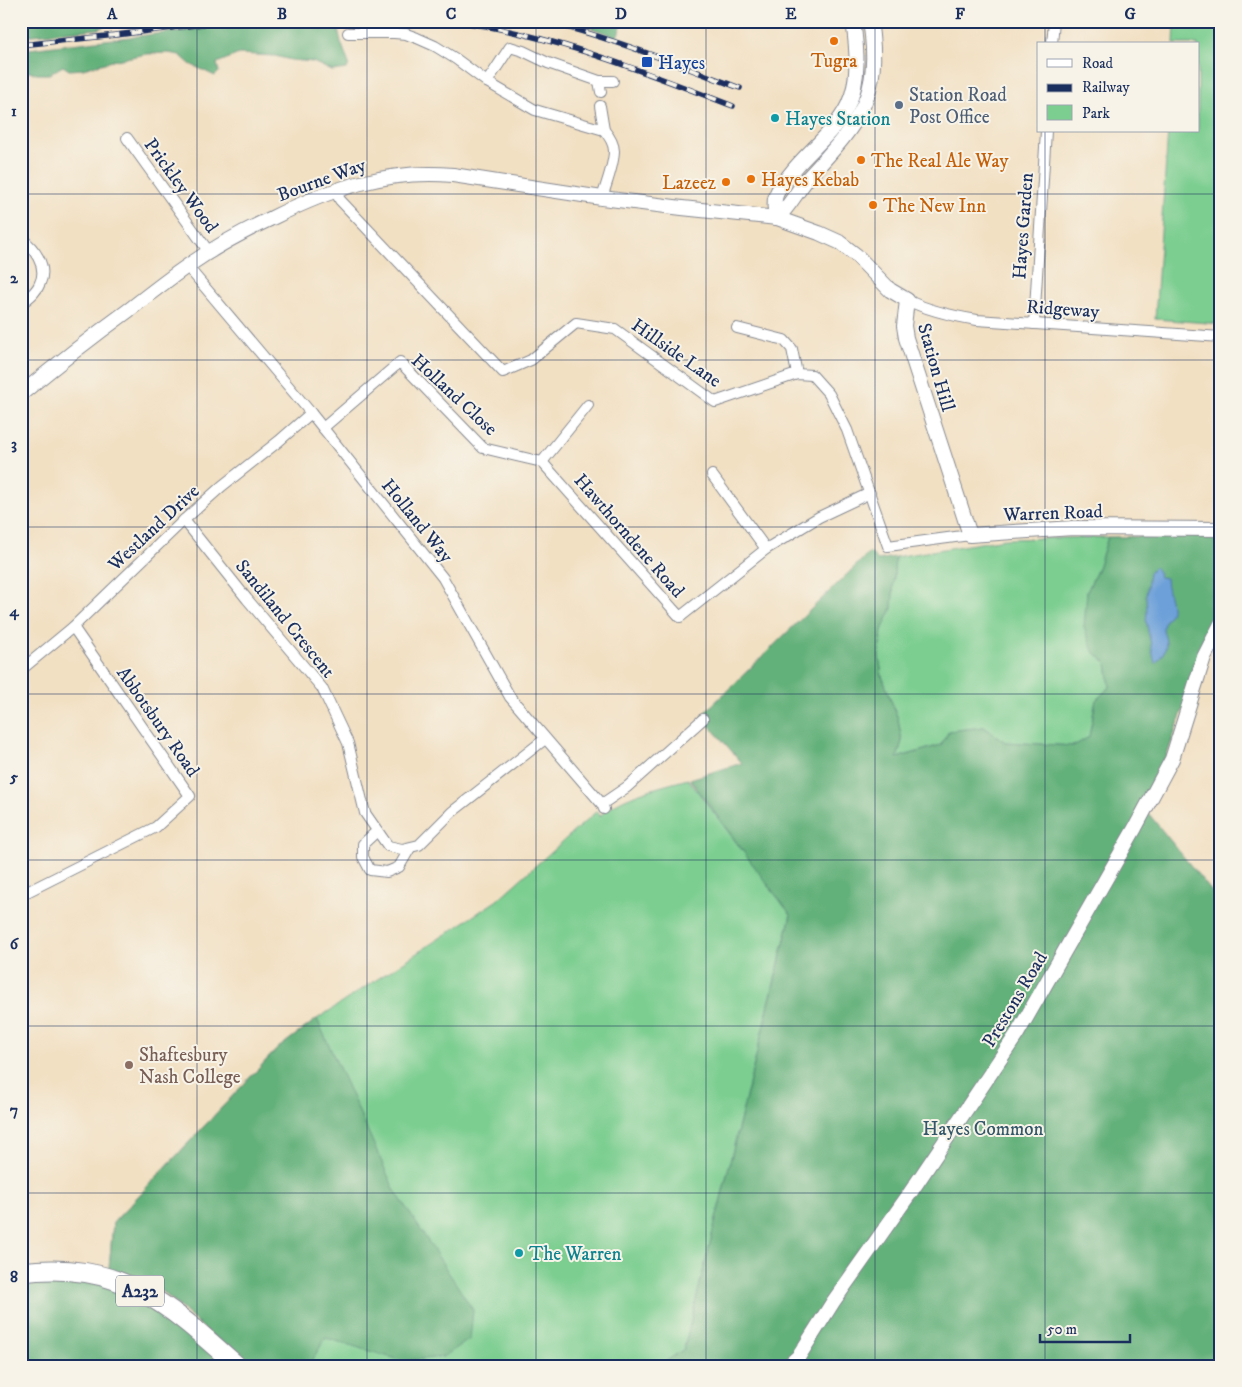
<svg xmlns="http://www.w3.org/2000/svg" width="1242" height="1387" font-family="'IM FELL DW Pica',serif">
<rect width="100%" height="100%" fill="#f7f3e8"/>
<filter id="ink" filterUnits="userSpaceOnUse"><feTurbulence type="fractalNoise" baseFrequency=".02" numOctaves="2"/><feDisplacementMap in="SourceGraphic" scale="10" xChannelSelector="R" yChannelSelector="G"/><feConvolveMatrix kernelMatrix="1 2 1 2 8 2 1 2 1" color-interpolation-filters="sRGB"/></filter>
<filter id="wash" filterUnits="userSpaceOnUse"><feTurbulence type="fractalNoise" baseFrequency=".0096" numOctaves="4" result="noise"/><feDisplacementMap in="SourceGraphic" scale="20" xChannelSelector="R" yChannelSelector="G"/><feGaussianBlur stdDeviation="1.12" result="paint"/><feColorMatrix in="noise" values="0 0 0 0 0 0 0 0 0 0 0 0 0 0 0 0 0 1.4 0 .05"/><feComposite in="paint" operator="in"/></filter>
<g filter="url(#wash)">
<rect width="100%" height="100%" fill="#f2e0c3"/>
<g fill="#7bce90" stroke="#4b7e77">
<path d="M1175,21H1221V324L1155,319L1168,131H1198V44H1174Z"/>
<path d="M1108,537L1098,568L1087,592L1093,651L1107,663L1110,687L1096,700L1089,737L1074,746L1005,742L984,727L949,731L941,745L897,758L902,741L898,719L882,676L879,656L882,630L892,608L895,557L1005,539Z"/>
<path d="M688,779L791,914L684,1349L686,1366H246L163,1292L109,1269L113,1223L277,1049L317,1019L496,901L597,811L600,816C620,795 660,787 688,779Z"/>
</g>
<g fill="#64b17a" stroke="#40706c">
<path d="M21,21H117L98,29L21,36Z"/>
<path d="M280,21H342L339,33L341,42L349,64L347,69L332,71L313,62L291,60L275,56L239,54L217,63L219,72L215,76L190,64L180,55L168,53L146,54L116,60L83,69L69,70L63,66L49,74H37L21,70V50L206,28Z"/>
<path d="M571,21H623L617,37Z"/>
<path d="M1221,535V610L1208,639L1167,755L1140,803L1221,903V1366H659L684,1349L791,915L765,881L690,779L742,763L701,716L870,552L878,560L895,557L892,608L882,630L879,656L882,676L898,719L902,741L897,758L941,745L949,731L984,727L1005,742L1074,746L1089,737L1096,700L1110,687L1107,663L1093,651L1084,627L1087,592L1098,568L1108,537Z"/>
<path d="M317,1019L394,1189L473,1310L470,1339L443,1357L403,1361L326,1338L308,1366H246L163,1292L109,1269L113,1223L277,1049Z"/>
<path d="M106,1278L157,1304L226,1366H21V1280Z"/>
</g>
<path fill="#6da0d9" stroke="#44689c" d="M1155,567L1160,577L1166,578C1166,588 1170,596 1171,606C1172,616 1166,616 1164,624C1161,631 1166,636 1166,643C1166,652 1160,658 1155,664L1146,621L1147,612L1146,596L1149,573Z"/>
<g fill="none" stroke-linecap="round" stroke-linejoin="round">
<path stroke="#6da0d9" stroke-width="4" d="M21,22L23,21"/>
</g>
</g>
<g filter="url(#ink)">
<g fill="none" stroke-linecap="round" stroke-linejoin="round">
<defs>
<g id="street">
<path d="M348,33H394L406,34L417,38L435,46L456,59L487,82L535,110L604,130C609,136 614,143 614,151C614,165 606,184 602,198"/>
<path d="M1052,44L1054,21"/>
<path d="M599,81H613"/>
<path d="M487,82L510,47L523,51L548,63L599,81L601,92"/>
<path d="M600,106L604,130"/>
<path d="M127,138L209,252"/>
<path d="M335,190L340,200L503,372L531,360L576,323L615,329L715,402L797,374L812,375L829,394L847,430L888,546L970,535"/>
<path d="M21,238C34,248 48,266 40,283C37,292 28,298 21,304"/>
<path d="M187,266L311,413L443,578L510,697L602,804L604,809"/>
<path d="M907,300C929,311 953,316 977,320L1221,337"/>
<path d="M1034,324L1046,131"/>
<path d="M737,328L784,340L792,349L797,374"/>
<path d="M323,428L400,362L483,448L542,462"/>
<path d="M542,462L680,617L766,549L819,517L870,493"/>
<path d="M542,462L588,405"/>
<path d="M712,475L766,549"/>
<path d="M184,520L247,599L322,688L348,743L365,813L388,846L402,849L419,845L452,812L545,739"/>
<path d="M21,670L73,627L184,520L222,486L279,441L311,413"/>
<path d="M602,804L627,787L703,719"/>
<path d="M377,831L363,844V857L370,870L387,872L399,867L410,848"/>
<path d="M21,895L156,827L190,796L73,627"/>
</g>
<g id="secondary">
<path d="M777,218C790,206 797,191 808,178C856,125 883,99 870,21"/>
<path d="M777,218C775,210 773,203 776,195C779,187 785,180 791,173C809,150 835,132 848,105C860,80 857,48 853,21"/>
<path d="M21,394C56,365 92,337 129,310C148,295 167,280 186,267C213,248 242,232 272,218C330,189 387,169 453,175L602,198L682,208L777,218L819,233L839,242L856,255L890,290L907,300L904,326L906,338L970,535L1073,528L1221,529"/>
<path d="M788,1366L799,1356L833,1302L908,1196L1017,1034L1135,828L1172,759L1204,657L1221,624"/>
</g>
<path id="highway" d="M21,1272C121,1260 168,1304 237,1366"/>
</defs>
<use href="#street" stroke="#868890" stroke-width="12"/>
<use href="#secondary" stroke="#868890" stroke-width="16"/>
<use href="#highway" stroke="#868890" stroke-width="21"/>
<use href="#street" stroke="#fff" stroke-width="10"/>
<use href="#secondary" stroke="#fff" stroke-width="14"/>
<use href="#highway" stroke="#fff" stroke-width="19"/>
<defs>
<g id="rail">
<path d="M454,21C551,34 642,71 733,106"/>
<path d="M543,21C611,37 675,64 740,88"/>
<path d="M21,45L116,35L227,21"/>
</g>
</defs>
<use href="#rail" stroke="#1b2f5e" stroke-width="5.5"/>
<use href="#rail" stroke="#f7f3e8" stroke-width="4" stroke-dasharray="11" stroke-linecap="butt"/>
</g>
</g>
<path fill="none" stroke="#1b2f5e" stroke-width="1" stroke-opacity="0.55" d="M197,21V1366M367,21V1366M536,21V1366M706,21V1366M875,21V1366M1045,21V44M1045,131V1366M21,194H1221M21,360H1221M21,527H1221M21,694H1221M21,860H1221M21,1026H1221M21,1193H1221"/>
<g fill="#e8710a" stroke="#f7f3e8" stroke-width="2">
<circle cx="834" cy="41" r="5"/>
<circle cx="861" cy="160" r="5"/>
<circle cx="751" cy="179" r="5"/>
<circle cx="726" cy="182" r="5"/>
<circle cx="873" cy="205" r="5"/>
</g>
<rect fill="#1a4fb4" stroke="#f7f3e8" stroke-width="2" x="641" y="56" width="12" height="12" rx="2.5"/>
<circle fill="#5c6f8a" stroke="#f7f3e8" stroke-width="2" cx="899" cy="105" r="5"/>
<g fill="#0f9aa8" stroke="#f7f3e8" stroke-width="2">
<circle cx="775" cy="118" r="5"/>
<circle cx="519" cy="1253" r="5"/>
</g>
<circle fill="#8d6e63" stroke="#f7f3e8" stroke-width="2" cx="129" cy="1065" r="5"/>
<g text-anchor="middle" stroke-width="4" stroke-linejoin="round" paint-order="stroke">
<rect fill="#f7f3e8" stroke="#5d6a87" stroke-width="1" x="116" y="1275.5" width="48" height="31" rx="4"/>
<g font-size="18" font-weight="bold" fill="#1b2f5e">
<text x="140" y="1297">A232</text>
</g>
<g font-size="19" fill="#c56008" stroke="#f7f3e8" text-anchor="start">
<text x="834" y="67" text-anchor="middle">Tugra</text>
<text x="871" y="167">The Real Ale Way</text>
<text x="761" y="186">Hayes Kebab</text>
<text x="716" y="189" text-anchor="end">Lazeez</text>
<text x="883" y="212">The New Inn</text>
</g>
<g font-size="19" fill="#164399" stroke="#f7f3e8" text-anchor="start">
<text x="658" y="69">Hayes</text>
</g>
<g font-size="19" fill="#4e5e75" stroke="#f7f3e8" text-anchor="start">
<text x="909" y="101">Station Road<tspan x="909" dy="22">Post Office</tspan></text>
</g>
<g font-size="19" fill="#0d838f" stroke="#f7f3e8" text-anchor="start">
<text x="785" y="125">Hayes Station</text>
<text x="529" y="1260">The Warren</text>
</g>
<g font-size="19" fill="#1b2f5e" stroke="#f7f3e8">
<text transform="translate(321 179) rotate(-20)" y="7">Bourne Way</text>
<text transform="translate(182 185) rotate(54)" y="7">Prickley Wood</text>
<text transform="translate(1022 226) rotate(-86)" y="7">Hayes Garden</text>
<text transform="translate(1063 308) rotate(4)" y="7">Ridgeway</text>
<text transform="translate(677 352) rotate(35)" y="7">Hillside Lane</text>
<text transform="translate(937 367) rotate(74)" y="7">Station Hill</text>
<text transform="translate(455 394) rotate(43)" y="7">Holland Close</text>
<text transform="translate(1053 512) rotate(-2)" y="7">Warren Road</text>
<text transform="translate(418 520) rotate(51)" y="7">Holland Way</text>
<text transform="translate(153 527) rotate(-43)" y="7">Westland Drive</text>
<text transform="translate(630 535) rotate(49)" y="7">Hawthorndene Road</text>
<text transform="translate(286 618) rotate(51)" y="7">Sandiland Crescent</text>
<text transform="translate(159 721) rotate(55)" y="7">Abbotsbury Road</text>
<text transform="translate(1014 999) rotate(-59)" y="7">Prestons Road</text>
</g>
<g font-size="19" fill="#785e54" stroke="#f7f3e8" text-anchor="start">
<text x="139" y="1061">Shaftesbury<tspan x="139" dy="22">Nash College</tspan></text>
</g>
<g font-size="19" fill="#33576a" stroke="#f7f3e8">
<text x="983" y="1135">Hayes Common</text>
</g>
</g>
<rect width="1242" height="1387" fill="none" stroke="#f7f3e8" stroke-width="55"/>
<rect x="1037" y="42" width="162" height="90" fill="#f7f3e8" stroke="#9fa5b1"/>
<rect x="1047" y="59" width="25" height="8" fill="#ffffff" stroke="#9fa5b1"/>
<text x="1082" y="68" font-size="15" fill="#1b2f5e">Road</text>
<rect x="1047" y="84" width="25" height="8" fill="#1b2f5e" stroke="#9fa5b1"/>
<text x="1082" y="92" font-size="15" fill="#1b2f5e">Railway</text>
<rect x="1047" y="105" width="25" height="15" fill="#7bce90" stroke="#9fa5b1"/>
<text x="1082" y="118" font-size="15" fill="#1b2f5e">Park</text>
<path d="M1040 1334v8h90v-8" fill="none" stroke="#1b2f5e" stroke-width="2.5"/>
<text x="1047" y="1334" font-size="15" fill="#1b2f5e" stroke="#f7f3e8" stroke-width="4" paint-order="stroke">50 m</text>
<rect x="28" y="28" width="1186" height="1332" fill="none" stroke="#1b2f5e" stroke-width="2"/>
<g font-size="16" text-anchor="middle" font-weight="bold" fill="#1b2f5e">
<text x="112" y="19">A</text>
<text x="282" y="19">B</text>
<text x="451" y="19">C</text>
<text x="621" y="19">D</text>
<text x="791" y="19">E</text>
<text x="960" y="19">F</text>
<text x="1130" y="19">G</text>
<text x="14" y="116">1</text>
<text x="14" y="283">2</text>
<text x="14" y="449">3</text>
<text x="14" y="616">4</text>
<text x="14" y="782">5</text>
<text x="14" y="949">6</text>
<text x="14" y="1115">7</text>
<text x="14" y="1282">8</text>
</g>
</svg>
